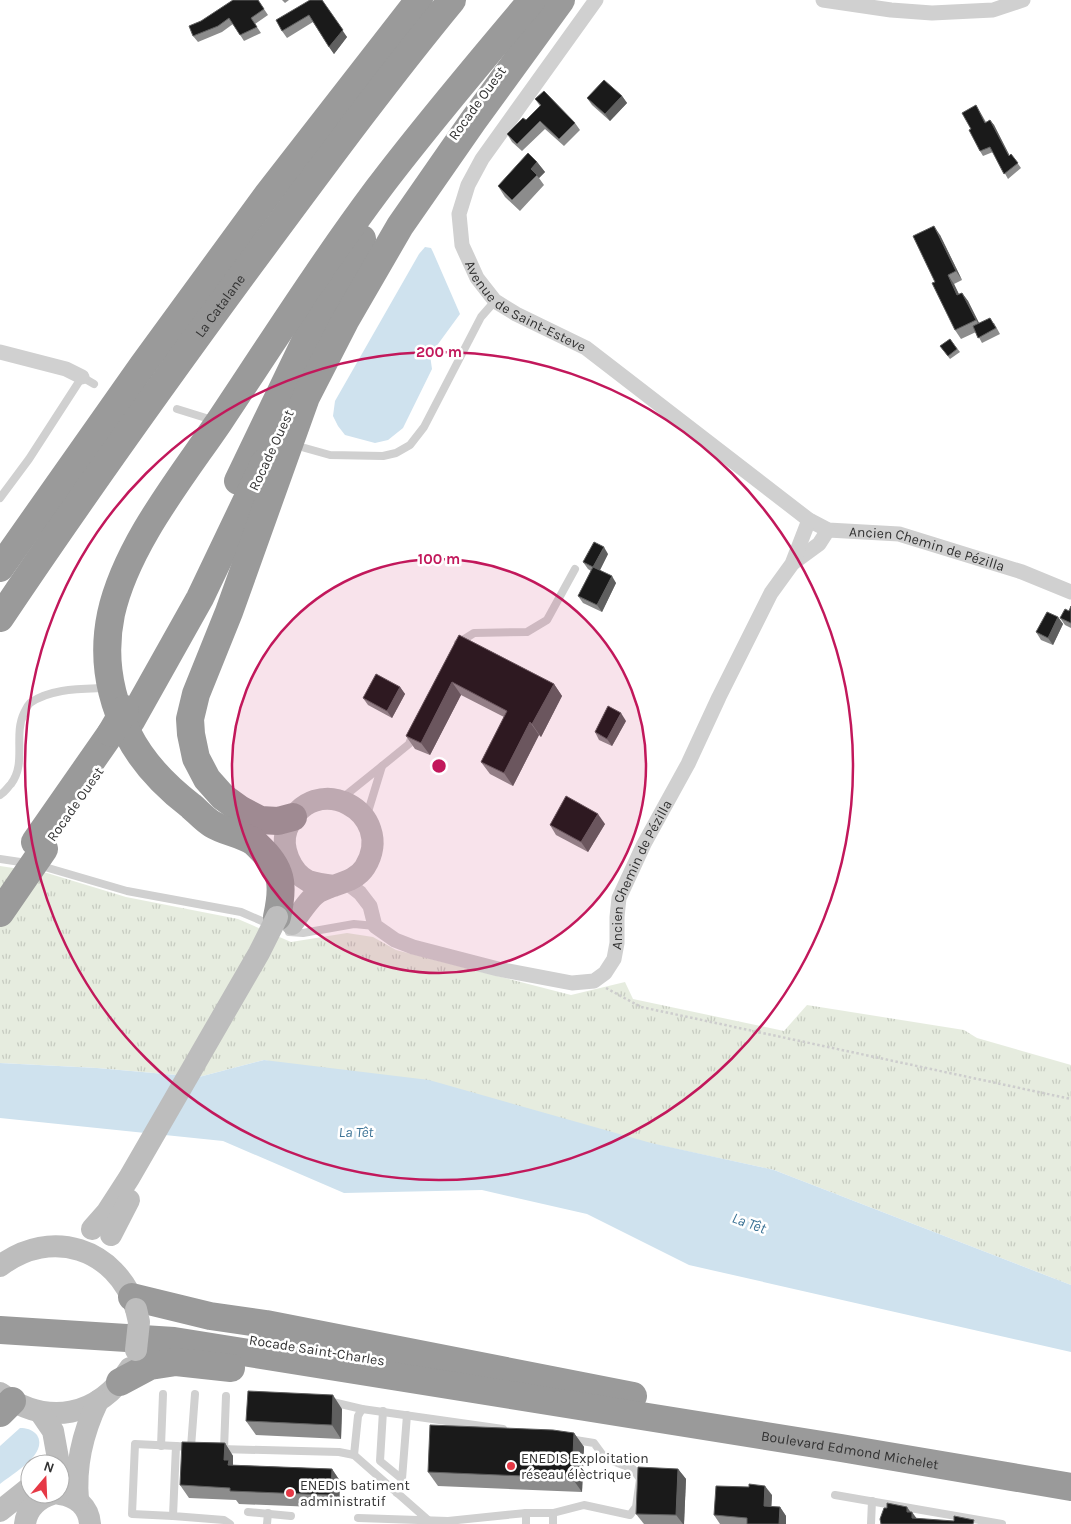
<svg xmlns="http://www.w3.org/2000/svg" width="1071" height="1524" font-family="Karla,sans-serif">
<defs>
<pattern id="grass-tufts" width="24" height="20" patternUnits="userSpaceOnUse" patternTransform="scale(1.25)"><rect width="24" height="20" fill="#e6ecdf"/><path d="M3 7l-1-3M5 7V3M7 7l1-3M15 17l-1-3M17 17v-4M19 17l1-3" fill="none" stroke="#c6cbc0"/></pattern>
</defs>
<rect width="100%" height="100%" fill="#fff"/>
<path fill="url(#grass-tufts)" d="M0,866L47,873L126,897L238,919L291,942L347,933L373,937L396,950L571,995L625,982L633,999L784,1031L807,1005L964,1030L977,1038L1071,1065V1285L774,1170L264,1060L199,1077L97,1068L0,1063Z"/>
<g fill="#cfe2ee">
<path d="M425,247L431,248L433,252L460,314L430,355L432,369L403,428L388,440L375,443L345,435L338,426L333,416L335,401L419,254Z"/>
<path d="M264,1060L429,1080L651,1143L774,1170L1071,1285V1352L689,1265L587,1214L482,1190L344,1193L223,1141L0,1118V1063L97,1068L199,1077Z"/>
<path d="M20,1428C26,1428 32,1429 37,1435C49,1454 12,1474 0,1484V1446Z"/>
</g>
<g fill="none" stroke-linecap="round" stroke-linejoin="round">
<path stroke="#cdcdcd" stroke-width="2.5" stroke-dasharray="2.5 2.5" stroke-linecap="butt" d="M606,988L641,1007L1071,1099"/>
<g stroke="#d0d0d0" stroke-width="8">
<path d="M177,409L206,418"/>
<path d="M305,448L330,455L383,456L396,453L410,445L424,427L481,317L495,301"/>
<path d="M0,498L29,459L82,377L94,384"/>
<path d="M458,643L474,633L527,632L547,620L575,569"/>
<path d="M382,766L409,744L413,734"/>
<path d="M0,795C5,792 7,788 11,784C27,763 13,736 24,713C26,709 27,706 30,703C51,688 81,689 106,688"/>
<path d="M341,799L382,766L367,815"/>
<path d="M0,859L27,863"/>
<path d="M38,865L127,891L241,912L271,925"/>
<path d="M289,932L303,933L354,924L375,926"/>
<path d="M328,1401L362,1409"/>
<path d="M383,1411L380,1461L402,1479"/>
<path d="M161,1446L163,1394"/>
<path d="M191,1447L176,1446L173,1516L224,1520L230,1524"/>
<path d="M191,1447L195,1394"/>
<path d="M220,1449L339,1452L354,1455L428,1520"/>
<path d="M224,1449L226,1396"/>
<path d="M354,1455L358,1416L362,1409L503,1429"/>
<path d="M397,1493L402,1479L407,1415"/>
<path d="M835,1495L1002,1524"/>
<path d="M248,1512L291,1516"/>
<path d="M553,1513L584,1505L630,1515L636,1507L640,1479L633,1469L605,1458L594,1443L569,1439"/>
<path d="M173,1516L132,1514L135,1444L176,1446"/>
<path d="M358,1518L448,1521L526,1513H553V1524"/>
<path d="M267,1524L268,1513"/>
<path d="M526,1524V1513"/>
<path d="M871,1524L872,1501"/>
</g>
<g stroke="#d0d0d0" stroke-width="15">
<path id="s1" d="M596,0L482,159L468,185L459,214L462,245L477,278L495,301L516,314L586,348L809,520L828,530L899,534L1022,572L1071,592"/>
<path d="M823,0L891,10L932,13L993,10L1023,0"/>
<path d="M0,352L66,369L82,377"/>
<path d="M793,563L819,544L828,530"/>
<path id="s2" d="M346,882L360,893L370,906L375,926L395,940L413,947L498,969L572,983L594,981L605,973L614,959L617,943V917L619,898L644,844L688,764L719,697L771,593L792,564L809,520"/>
</g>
<g stroke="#bdbdbd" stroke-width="22">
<path d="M292,924C299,915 310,897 319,892C335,883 355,883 365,867C398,813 313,766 287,829C280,847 291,872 308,881C317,884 325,885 334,886"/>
<path d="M0,1266C51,1227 116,1248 136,1309"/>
<path d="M0,1393C48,1427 98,1417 130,1368"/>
<path d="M40,1412L53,1431L59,1464"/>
<path d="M60,1494C76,1496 89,1507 90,1524"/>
<path d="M78,1500C75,1466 83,1432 98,1401"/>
<path d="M0,1511L30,1487"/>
<path d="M25,1524C27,1508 37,1499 52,1494"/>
</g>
<g stroke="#9a9a9a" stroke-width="28">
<path d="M238,481L316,319L362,239"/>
<path d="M0,568L143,365L268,194L419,0"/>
<path id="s3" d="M0,618C81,497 165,380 251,263C317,174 382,85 452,0"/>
<path d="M131,721L200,598L265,462"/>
<path d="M293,817L278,821L260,820L241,810L223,797L207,779L196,758L191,734L190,719L196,694L229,612L306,397L345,321L400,226L473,121L561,0"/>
<path d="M35,842L111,733"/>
<path d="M277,917C283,889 284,872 262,850C262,850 255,843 254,842C242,834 225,832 212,824C205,820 198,812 191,806C165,786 143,764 128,734C109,696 102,657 111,614C126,546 180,479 219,422C271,344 322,264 378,189C427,124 480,62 532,0"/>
<path d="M132,1297L210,1316L266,1324L633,1396"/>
<path id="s4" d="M0,1330L174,1341L841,1448L1071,1487"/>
<path d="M120,1382L150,1366L176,1362L231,1368"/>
<path d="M0,1413L12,1401"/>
</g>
<g stroke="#bdbdbd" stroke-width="22">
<path d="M92,1229L107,1212L129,1178L259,953L277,917"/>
<path d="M111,1235L129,1200"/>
<path d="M136,1309L139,1322L136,1350"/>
</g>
<g stroke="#9a9a9a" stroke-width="28">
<path d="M111,733L125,709"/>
<path d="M0,913L44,849"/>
</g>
</g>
<g fill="#8c8c8c">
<path d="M258,0L268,15L255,24L261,33L244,41L233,24L222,32L198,42L193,36Z"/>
<path d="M282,0H289L285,3Z"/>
<path d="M310,0L347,37L334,54L313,22L287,38L282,31Z"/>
<path d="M622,96L627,103L610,121L592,105L587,98Z"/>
<path d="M535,99L575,123L580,130L564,146L545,129L522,151L512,142L507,134L526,120L540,106Z"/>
<path d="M976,105L986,122L990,120L994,125L1010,156L1011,154L1021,168L1008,179L993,152L983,156L980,151L971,129Z"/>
<path d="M537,162L545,172L539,178L544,185L520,211L505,197L498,186Z"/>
<path d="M940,235L962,280L954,284L959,294L962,293L968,301L979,323H994L1000,334L982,343L976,332L961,339L955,330L935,282Z"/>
<path d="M950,339L960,352L950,359L940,346Z"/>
<path d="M608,554L600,570L616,583L602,612L583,603L578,596L591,571L588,569L583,562Z"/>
<path d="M1071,606V628L1065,625L1060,618L1069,611Z"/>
<path d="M1058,617L1063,624L1053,645L1041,640L1036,632Z"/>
<path d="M459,635L554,684L562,696L541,737L539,735L513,786L490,774L481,762L504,717L461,695L430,755L415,749L406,736Z"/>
<path d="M400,687L405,694L392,718L368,705L363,698Z"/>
<path d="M626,721L612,746L599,740L595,732Z"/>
<path d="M605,824L588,852L556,835L550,825Z"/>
<path d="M342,1409L341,1439L256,1435L246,1421Z"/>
<path d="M574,1433L584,1447L582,1492L438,1486L428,1472Z"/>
<path d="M225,1443L233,1456V1465L332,1469L340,1481L339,1508L239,1504L236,1500L189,1498L180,1485Z"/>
<path d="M678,1469L686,1479L684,1524H644L636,1514Z"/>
<path d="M772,1495L771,1507H780L786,1516V1524H720L714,1515Z"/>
</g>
<g fill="#5f5f5f">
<path d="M322,0L347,37L334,54L329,47Z"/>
<path d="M622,96L627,103L610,121L605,114Z"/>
<path d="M990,120L994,125L1012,161L1009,156Z"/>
<path d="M537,162L545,172L539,178L531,169Z"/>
<path d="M934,226L940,235L962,280L956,271Z"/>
<path d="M948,275L954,284L963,303L957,295Z"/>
<path d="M962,293L968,301L982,329L976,320Z"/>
<path d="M604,547L608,554L598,574L593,567Z"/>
<path d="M612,576L616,583L602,612L597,605Z"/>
<path d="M1058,617L1063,624L1053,645L1048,638Z"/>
<path d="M452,682L461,695L430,755L421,743Z"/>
<path d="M554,684L562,696L541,737L532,724Z"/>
<path d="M400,687L405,694L392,718L387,711Z"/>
<path d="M621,713L626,721L612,746L607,739Z"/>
<path d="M530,722L539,735L513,786L504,773Z"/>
<path d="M598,814L605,824L588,852L581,842Z"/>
<path d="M333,1395L342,1409L341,1439L332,1425Z"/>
<path d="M574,1433L584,1447L582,1492L572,1478Z"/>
<path d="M225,1443L233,1456V1466L237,1477L224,1460Z"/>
<path d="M332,1469L340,1481L339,1508L331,1495Z"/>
<path d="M678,1469L686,1479L684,1524H683L676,1515Z"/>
<path d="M765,1486L772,1495L771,1515L764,1506Z"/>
<path d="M780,1507L786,1516V1524H779Z"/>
<path d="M907,1507L912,1514V1512L920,1523L916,1524L907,1512Z"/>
</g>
<g fill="#1a1a1a" stroke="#5f5f5f">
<path d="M233,0H258L264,9L251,18L257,27L240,35L229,18L218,26L193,36L189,26L201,21Z"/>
<path d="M310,0H322L343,30L329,47L309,15L282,31L276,20Z"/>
<path d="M604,80L622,96L605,114L587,98Z"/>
<path d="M544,91L575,123L559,139L540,121L517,144L507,134L523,118L526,120L541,105L535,99Z"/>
<path d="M976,105L985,123L990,120L1009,156L1011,154L1018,163L1004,174L990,147L980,151L969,130L971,129L962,113Z"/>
<path d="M528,153L537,162L531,169L537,175L512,200L498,186Z"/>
<path d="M934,226L956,271L948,275L957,295L962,293L976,320L955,330L932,283L935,282L913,236Z"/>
<path d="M990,318L996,328L978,338L973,326Z"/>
<path d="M950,339L957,349L948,356L940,346Z"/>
<path d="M594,542L604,547L593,567L583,562Z"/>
<path d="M593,567L612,576L597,605L578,596Z"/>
<path d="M1071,606V623L1060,618L1065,609L1069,611Z"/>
<path d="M1047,612L1058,617L1048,638L1036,632Z"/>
<path d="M459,635L554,684L532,724L530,722L504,773L481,762L507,711L452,682L421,743L406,736Z"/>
<path d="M376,674L400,687L387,711L363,698Z"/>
<path d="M608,706L621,713L607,739L595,732Z"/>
<path d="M566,796L598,814L581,842L550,825Z"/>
<path d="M248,1391L333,1395L332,1425L246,1421Z"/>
<path d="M430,1425L553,1430L574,1433L572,1478L428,1472Z"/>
<path d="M182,1442L225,1443L224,1460H229L228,1465L332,1469L331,1495L230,1491V1488L180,1485Z"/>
<path d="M638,1467L678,1469L676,1515L636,1514Z"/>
<path d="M749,1484L765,1486L764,1506L780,1507L779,1524H747V1518L714,1515L716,1486L749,1487Z"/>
<path d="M887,1503L907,1507V1512H912V1518L954,1521V1516L974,1520L973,1524H881L880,1519L884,1508H887Z"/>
</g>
<circle cx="439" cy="766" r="207" fill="#c2185b" fill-opacity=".12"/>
<g fill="none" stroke="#c2185b" stroke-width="2.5">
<circle cx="439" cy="766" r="207"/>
<circle cx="439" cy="766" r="414"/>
</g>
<g fill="#e63946" stroke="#fff" stroke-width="2">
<circle cx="511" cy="1466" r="5"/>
<circle cx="290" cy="1493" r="5"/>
</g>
<g text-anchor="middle" stroke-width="5" stroke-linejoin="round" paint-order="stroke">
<g font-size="14" fill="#333" stroke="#fff">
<text transform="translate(477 103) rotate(-54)" y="5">Rocade Ouest</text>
<text dy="5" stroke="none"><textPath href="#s1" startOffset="379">Avenue de Saint-Esteve</textPath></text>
<text dy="5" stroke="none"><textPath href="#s3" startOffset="382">La Catalane</textPath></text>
<text transform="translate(271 450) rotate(-65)" y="5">Rocade Ouest</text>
<text dy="5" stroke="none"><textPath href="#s1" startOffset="859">Ancien Chemin de Pézilla</textPath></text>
<text transform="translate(75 804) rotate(-55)" y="5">Rocade Ouest</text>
<text dy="5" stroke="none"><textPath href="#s2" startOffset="404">Ancien Chemin de Pézilla</textPath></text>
<text transform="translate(317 1350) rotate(9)" y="5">Rocade Saint-Charles</text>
<text dy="5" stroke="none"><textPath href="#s4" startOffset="859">Boulevard Edmond Michelet</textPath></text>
</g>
<g font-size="14" fill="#333" stroke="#fff" text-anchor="start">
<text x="521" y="1463">ENEDIS Exploitation<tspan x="521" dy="16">réseau élèctrique</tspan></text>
<text x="300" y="1490">ENEDIS batiment<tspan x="300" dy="16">administratif</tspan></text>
</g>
<g font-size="15" font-style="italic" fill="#3f7597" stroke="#fff">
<text x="356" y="1137">La Têt</text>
<text transform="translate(749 1223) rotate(20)" y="5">La Têt</text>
</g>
</g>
<circle cx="439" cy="766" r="8" fill="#c2185b" stroke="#fff" stroke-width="2.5"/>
<g font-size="15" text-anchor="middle" font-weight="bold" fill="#c2185b" stroke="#fff" stroke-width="5" stroke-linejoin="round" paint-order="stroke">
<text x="439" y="357">200 m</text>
<text x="439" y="564">100 m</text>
</g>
<g transform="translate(45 1479) rotate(19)"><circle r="24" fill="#ffffff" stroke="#adadad"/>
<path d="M0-4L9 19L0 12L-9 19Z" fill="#e63946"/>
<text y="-8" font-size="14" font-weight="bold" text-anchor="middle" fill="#333333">N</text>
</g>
</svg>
